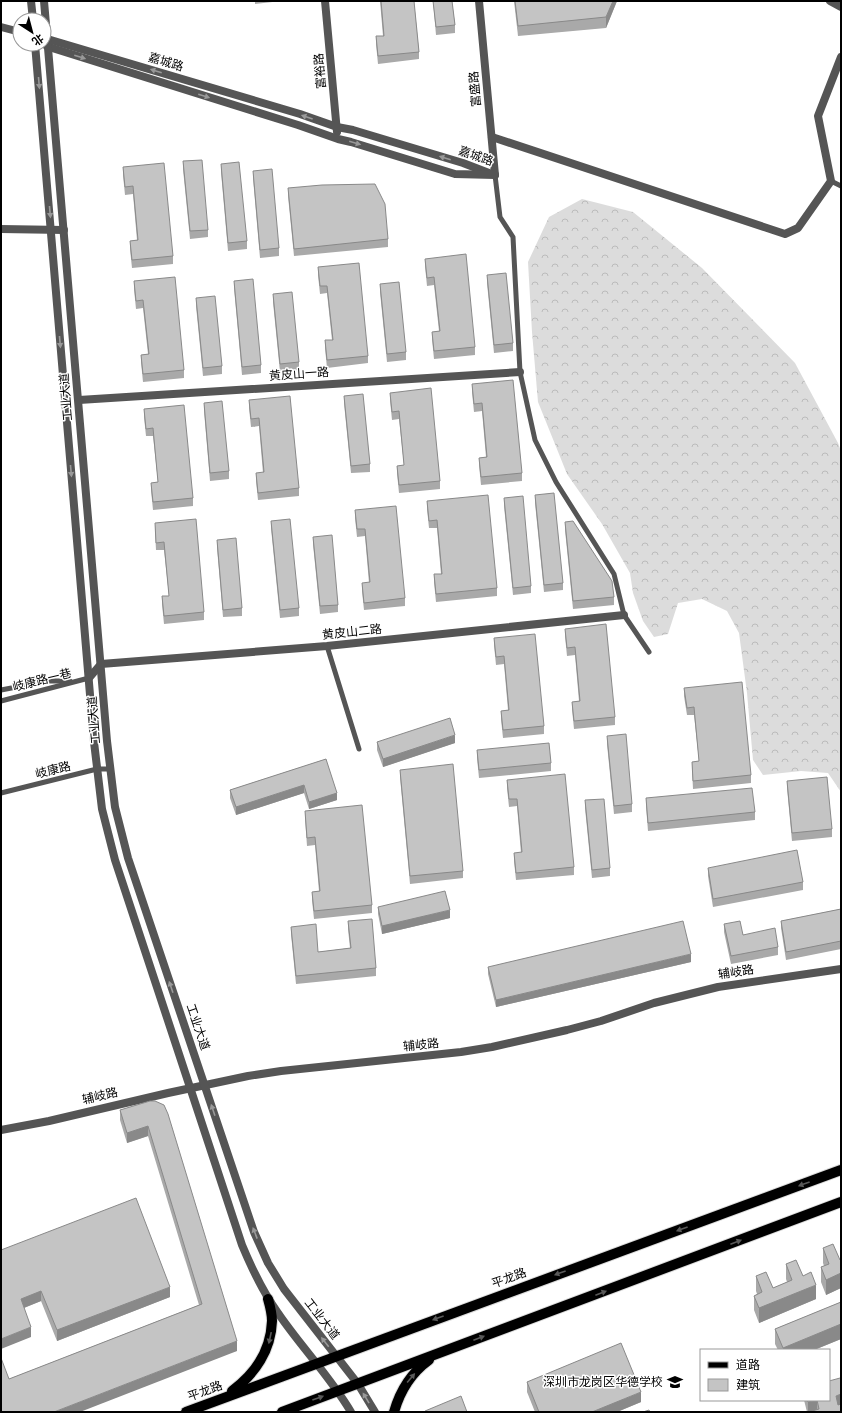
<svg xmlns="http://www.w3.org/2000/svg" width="842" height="1413" font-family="'Fira Sans Condensed','Noto Sans SC',sans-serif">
<defs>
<pattern id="forest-crowns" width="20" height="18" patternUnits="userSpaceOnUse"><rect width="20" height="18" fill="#dcdcdc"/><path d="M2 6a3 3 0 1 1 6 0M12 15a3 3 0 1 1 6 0" fill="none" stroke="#bbb"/></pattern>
</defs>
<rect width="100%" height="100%" fill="#fff"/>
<path fill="url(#forest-crowns)" d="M582,199L633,212L702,268L795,363L838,443L841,451V792L828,773L801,771L763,775L753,760L747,693L739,633L727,611L702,599L678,603L668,634L654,637L643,621L633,593L630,573L602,524L567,474L538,402L532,332L528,262L549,217Z"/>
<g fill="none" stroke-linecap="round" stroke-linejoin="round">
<defs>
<g id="primary">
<path d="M232,1391C255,1374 271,1350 272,1321C272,1314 270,1306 268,1299"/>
<path d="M186,1412L841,1170"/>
<path d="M282,1412L841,1202"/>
<path d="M394,1412C400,1391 411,1373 429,1360"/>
</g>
</defs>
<use href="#primary" stroke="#dbdbdb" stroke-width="12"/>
<g stroke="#555" stroke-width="5">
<path d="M495,175L500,217L513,237L520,372L535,440L556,482L614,574L624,615L649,652"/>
<path d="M831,181L841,186"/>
<path d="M327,646L359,749"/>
<path d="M1,690L48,681H70"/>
<path d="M1,701L89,678"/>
<path d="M1,793L97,769H110"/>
</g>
<g stroke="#555" stroke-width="8">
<path d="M325,1L337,132"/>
<path d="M479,1L495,175"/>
<path d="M830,1L841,7"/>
<path d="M1,27L20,32"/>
<path d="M44,38L300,114L337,127L353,130L463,163L489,173"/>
<path d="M44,44L49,47L298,125L338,139L351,142L455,174L495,175"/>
<path d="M492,137L785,234L798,228L831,181L818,116L841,57"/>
<path d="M1,229L64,230"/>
<path d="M79,400L520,372"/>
<path d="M89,678L101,664L327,646L624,615"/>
<path d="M1,1130L49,1121L168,1093L248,1076L281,1071L461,1052L492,1047L567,1030L601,1021L654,1003L718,987L841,969"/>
</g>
<g stroke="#555" stroke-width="8">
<path d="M31,1L33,20"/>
<path d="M44,1L107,741L115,807L128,858L254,1232L268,1263L284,1289L358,1384L375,1412"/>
<path d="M35,44L94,742L102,809L115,860L242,1245C252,1269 263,1292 278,1313C301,1347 330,1376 351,1412"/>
</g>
<use href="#primary" stroke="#000" stroke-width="10"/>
</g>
<g fill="#a9a9a9">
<path d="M255,1H281L255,4Z"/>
<path d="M380,1H414L419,52V59L378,64L376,44V36H383Z"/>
<path d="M433,1H452L455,25V33L436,35Z"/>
<path d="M514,1H617L606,28L518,36Z"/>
<path d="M183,161L208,230V237L190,239L183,169Z"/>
<path d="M221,164L247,241V249L228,251L221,172Z"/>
<path d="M123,167L173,256V264L132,268L130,249V241L137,240L133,194L125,195L123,175Z"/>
<path d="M253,171L279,248V256L260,258L253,178Z"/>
<path d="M288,188L388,239V247L294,256L288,196Z"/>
<path d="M425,259L475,347V355L434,359L432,339V332L439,331L434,285L427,286L425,266Z"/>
<path d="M318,267L368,356V363L327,368L325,348V340H332L327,293L320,294L318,275Z"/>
<path d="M487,275L513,343V351L494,353L487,283Z"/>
<path d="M134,281L184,370V378L143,382L141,362V355L148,354L143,308L136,309L134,289Z"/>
<path d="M234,281L261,365V373L242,375L234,288Z"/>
<path d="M380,284L406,352V360L387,362L380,292Z"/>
<path d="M273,294L299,362V370L280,372L273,302Z"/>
<path d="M196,298L222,366V374L203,376L196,306Z"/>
<path d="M472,384L522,473V481L481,485L479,465V458L486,457L482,411L474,412L472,392Z"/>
<path d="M390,393L440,481V489L399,493L397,473V466L404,465L399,419L392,420L390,400Z"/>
<path d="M344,396L370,464V472L351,473L344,403Z"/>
<path d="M249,400L299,488V496L258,500L256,481V473H263L259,426L251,427L249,408Z"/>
<path d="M204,403L229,471V479L210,481L204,411Z"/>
<path d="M144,409L193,498V506L153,510L151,490V483L158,482L153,436H146L144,417Z"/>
<path d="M535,495L563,583V590L544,592L535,503Z"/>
<path d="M504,498L531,586V593L513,595L504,506Z"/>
<path d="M427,501L497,588V596L436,602L434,582V574H441L437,528H429L427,509Z"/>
<path d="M355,510L405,598V606L364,610L362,591V583H369L365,536L357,537L355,518Z"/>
<path d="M271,521L299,608V616L280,618L271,528Z"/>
<path d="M565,522L614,597V605L573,609L565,530Z"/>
<path d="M155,523L204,612V620L164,624L162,604V596H169L164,550H156L155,531Z"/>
<path d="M313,537L338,605V612L320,614L313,544Z"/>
<path d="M217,540L242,608V616L223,617L217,548Z"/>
<path d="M565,629L615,717V725L574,729L572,709V702L579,701L575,655L567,656L565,636Z"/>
<path d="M494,638L544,726V734L503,738L501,719V711L508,710L504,664L496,665L494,645Z"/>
<path d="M684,688L751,775V783L693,789L692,769V762L699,761L694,715H687L684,696Z"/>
<path d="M607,736L632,804V812L614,814L607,744Z"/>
<path d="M377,742L455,743L383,767L377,750Z"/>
<path d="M477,750L551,763V771L479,778L477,758Z"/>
<path d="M326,759L337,800L309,809L304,793L236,815L230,798V790Z"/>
<path d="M400,770L463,871V878L410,884L400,777Z"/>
<path d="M507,780L574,867V875L516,880L514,861V853H521L517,806L509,807L507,788Z"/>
<path d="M787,781L832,829V837L792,841L787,788Z"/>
<path d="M646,798L755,812V820L648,831L646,806Z"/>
<path d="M585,800L610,868V876L592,878L585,808Z"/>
<path d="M305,811L372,905V913L314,919L312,900V892L319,891L315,845L307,846L305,818Z"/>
<path d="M708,868L803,882V890L713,907L708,876Z"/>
<path d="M378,907L450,918L382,934L378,914Z"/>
<path d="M841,909V949L786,960L781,928V921Z"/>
<path d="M348,921L376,968V976L296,984L291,934V927L318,952L350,948L348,929Z"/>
<path d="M724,924L743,935L778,947V955L731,964L724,932Z"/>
<path d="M691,962L496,1007L488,974V967Z"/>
<path d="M150,1101L237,1351L9,1379L199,1305L148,1136L127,1143L120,1120V1110Z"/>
<path d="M823,1248L840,1260L841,1259V1288L826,1295L821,1282V1267L824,1266L823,1263Z"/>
<path d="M1,1250L170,1297L57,1341L41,1301L24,1308L31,1337Z"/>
<path d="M786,1264L803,1276L816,1299L759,1323L754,1310V1296L757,1294L756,1291V1276L773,1288L787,1282L786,1279Z"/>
<path d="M841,1302V1339L814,1350H778L775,1344V1329Z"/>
<path d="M527,1382L641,1402L617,1412H535L527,1392Z"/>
<path d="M804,1400H829L841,1412H807Z"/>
</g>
<g fill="#898989">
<path d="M613,1H617L606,28V17Z"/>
<path d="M455,735V743L383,767V759Z"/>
<path d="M304,785V793L236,815V807Z"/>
<path d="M337,793V800L309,809V802Z"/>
<path d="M450,910V918L382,934V926Z"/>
<path d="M691,954V962L496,1007V1000Z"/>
<path d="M148,1126V1136L127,1143V1133Z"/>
<path d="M841,1273V1288L826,1295V1280Z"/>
<path d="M816,1285V1299L759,1323V1308Z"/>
<path d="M170,1287V1297L57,1341V1330Z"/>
<path d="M41,1291V1301L21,1309V1299Z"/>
<path d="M841,1324V1339L814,1350H783V1348Z"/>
<path d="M31,1327V1337L1,1349V1339Z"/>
<path d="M237,1341V1351L80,1412H54Z"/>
<path d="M641,1392V1402L617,1412H592Z"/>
<path d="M841,1394V1409L836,1411V1396Z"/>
<path d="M817,1400V1412H808V1402Z"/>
</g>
<g fill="#c4c4c4" stroke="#898989">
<path d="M381,1H414L419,52L378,56L376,36H384Z"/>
<path d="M433,1H452L455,25L436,27Z"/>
<path d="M515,1H613L606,17L518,26Z"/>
<path d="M202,160L208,230L190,231L183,161Z"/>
<path d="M239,162L247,241L228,243L221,164Z"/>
<path d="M164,163L173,256L132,260L130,241L138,240L133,186L125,187L123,167Z"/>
<path d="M272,169L279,248L260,250L253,171Z"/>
<path d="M375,184L385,204L388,239L294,249L288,188L322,185Z"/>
<path d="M466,254L475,347L434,351L432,332L440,331L434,277L427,278L425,259Z"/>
<path d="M359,263L368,356L327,360L325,340H333L327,286H320L318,267Z"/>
<path d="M506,273L513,343L494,345L487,275Z"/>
<path d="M175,277L184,370L143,374L141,355L149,354L143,300L136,301L134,281Z"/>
<path d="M253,279L261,365L242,367L234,281Z"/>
<path d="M399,282L406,352L387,354L380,284Z"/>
<path d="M292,292L299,362L280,364L273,294Z"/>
<path d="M215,296L222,366L203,368L196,298Z"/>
<path d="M513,380L522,473L481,477L479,458L487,457L482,403L474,404L472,384Z"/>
<path d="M431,388L440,481L399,485L397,466L404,465L399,411L392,412L390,393Z"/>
<path d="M363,394L370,464L351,466L344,396Z"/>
<path d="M290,396L299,488L258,493L256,473L264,472L259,418L251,419L249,400Z"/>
<path d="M222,401L229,471L210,473L204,403Z"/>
<path d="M184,405L193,498L153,502L151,483L158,482L153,428L146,429L144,409Z"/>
<path d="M554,493L563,583L544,585L535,495Z"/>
<path d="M488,495L497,588L436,594L434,574H442L437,520L429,521L427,501Z"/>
<path d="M523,496L531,586L513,588L504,498Z"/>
<path d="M396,506L405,598L364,603L362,583L370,582L365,529H357L355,510Z"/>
<path d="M196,519L204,612L164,616L162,596H169L164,542L156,543L155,523Z"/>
<path d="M290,519L299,608L280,610L271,521Z"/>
<path d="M573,521L612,581L614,597L573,601L565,522Z"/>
<path d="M332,535L338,605L320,606L313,537Z"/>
<path d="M236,538L242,608L223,610L217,540Z"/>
<path d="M606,624L615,717L574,721L572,702L580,701L575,647L567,648L565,629Z"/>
<path d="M535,634L544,726L503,730L501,711L509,710L504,656L496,657L494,638Z"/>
<path d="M742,682L751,775L693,781L692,762L699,761L694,707L687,708L684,688Z"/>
<path d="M450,718L455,735L383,759L377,742Z"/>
<path d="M626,734L632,804L614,806L607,736Z"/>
<path d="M549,743L551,763L479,770L477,750Z"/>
<path d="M326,759L337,793L309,802L304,785L236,807L230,790Z"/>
<path d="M453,764L463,871L410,876L400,770Z"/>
<path d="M565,774L574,867L516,873L514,853L522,852L517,799H509L507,780Z"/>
<path d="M827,777L832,829L792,833L787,781Z"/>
<path d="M752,788L755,812L648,823L646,798Z"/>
<path d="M604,799L610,868L592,870L585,800Z"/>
<path d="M362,805L372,905L314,911L312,892L320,891L315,837L307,838L305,811Z"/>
<path d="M797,850L803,882L713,899L708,868Z"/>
<path d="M445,891L450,910L382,926L378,907Z"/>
<path d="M841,909V941L786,952L781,921Z"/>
<path d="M372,919L376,968L296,976L291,927L316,924L318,952L351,948L348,921Z"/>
<path d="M683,921L691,954L496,1000L488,967Z"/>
<path d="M740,921L743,935L775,928L778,947L731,956L724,924Z"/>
<path d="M150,1101H155L164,1105L168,1114L237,1341L54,1412H1V1358L9,1379L202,1304L148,1126L127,1133L120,1110Z"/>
<path d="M136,1198L170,1287L57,1330L41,1291L21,1299L31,1327L1,1339V1250Z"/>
<path d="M833,1244L840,1260L841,1259V1273L826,1280L821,1267L829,1264L823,1248Z"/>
<path d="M796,1260L803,1276L811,1272L816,1285L759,1308L754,1296L762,1292L756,1276L766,1272L773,1288L792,1280L786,1264Z"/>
<path d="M841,1302V1324L783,1348L775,1329Z"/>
<path d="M621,1343L641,1392L592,1412H539L527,1382Z"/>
<path d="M840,1378H841V1394L836,1396L838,1405L841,1404V1412H813L812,1411L819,1409L817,1400L808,1402L807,1400H829V1381Z"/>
<path d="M461,1396L467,1412H426L425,1411Z"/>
<path d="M649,1410L650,1412H643Z"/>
</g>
<defs><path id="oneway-solid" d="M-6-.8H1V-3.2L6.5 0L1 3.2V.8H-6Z"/></defs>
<g fill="#999">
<use href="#oneway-solid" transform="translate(80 57) rotate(17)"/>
<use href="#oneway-solid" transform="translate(156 71) rotate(-163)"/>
<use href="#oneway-solid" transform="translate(39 83) rotate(85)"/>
<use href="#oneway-solid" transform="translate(204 96) rotate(17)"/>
<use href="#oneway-solid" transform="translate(307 117) rotate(-161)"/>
<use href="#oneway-solid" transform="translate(355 143) rotate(16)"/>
<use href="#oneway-solid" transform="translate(445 158) rotate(-163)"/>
<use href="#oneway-solid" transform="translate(50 212) rotate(85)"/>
<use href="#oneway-solid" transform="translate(60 342) rotate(85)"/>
<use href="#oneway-solid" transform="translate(71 471) rotate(85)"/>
<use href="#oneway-solid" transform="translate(171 987) rotate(-109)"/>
<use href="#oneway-solid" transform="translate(213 1110) rotate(-109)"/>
<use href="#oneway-solid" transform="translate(255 1233) rotate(-111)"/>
<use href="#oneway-solid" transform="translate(325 1342) rotate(-128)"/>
<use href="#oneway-solid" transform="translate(366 1398) rotate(-121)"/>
</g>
<g fill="#595959">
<use href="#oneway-solid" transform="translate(804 1184) rotate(160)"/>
<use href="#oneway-solid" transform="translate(682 1229) rotate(160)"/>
<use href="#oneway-solid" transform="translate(736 1242) rotate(-21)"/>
<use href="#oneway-solid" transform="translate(560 1273) rotate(160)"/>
<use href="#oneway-solid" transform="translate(601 1293) rotate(-21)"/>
<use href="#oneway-solid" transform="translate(438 1318) rotate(160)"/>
<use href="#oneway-solid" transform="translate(270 1338) rotate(102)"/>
<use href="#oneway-solid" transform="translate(479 1338) rotate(-21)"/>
<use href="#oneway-solid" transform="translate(411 1378) rotate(-50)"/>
<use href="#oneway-solid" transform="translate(318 1398) rotate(-20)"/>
</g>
<defs>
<symbol id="school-bare" viewBox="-9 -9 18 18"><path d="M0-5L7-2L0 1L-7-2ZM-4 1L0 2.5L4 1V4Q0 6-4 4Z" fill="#000" stroke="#fff" stroke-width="2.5" paint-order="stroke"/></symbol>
</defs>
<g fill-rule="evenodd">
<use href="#school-bare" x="664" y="1371" width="22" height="22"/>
</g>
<g text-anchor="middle" stroke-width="3" stroke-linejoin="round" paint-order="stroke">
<g font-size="12" fill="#000" stroke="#fff">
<text transform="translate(166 62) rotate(17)" y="4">嘉城路</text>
<text transform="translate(320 71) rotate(-95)" y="4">富裕路</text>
<text transform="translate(475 89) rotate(-95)" y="4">富盛路</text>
<text transform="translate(476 156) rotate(19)" y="4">嘉城路</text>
<text transform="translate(299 374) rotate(-4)" y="4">黄皮山一路</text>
<text transform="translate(66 397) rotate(-95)" y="4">工业大道</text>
<text transform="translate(352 632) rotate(-6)" y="4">黄皮山二路</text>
<text transform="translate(42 680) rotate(-14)" y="4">岐康路一巷</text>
<text transform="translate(94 720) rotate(-95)" y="4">工业大道</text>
<text transform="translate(53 770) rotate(-14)" y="4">岐康路</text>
<text transform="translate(736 972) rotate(-9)" y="4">辅岐路</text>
<text transform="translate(198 1027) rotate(71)" y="4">工业大道</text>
<text transform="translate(421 1045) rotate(-6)" y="4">辅岐路</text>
<text transform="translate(100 1096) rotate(-13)" y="4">辅岐路</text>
<text transform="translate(509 1278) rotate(-20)" y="4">平龙路</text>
<text transform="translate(322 1319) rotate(52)" y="4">工业大道</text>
<text transform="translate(205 1391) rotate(-20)" y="4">平龙路</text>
</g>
<g font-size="12" fill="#000" stroke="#fff" text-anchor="end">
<text x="663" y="1386">深圳市龙岗区华德学校</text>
</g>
</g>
<rect width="842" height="1413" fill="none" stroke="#000000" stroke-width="4"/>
<rect x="700" y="1349" width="130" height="52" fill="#ffffff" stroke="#999999"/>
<rect x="708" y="1362" width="20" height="6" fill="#000000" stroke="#999999"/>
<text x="736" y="1369" font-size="12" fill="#000000">道路</text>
<rect x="708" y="1379" width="20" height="12" fill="#c4c4c4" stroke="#999999"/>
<text x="736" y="1389" font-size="12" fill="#000000">建筑</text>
<g transform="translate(32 32) rotate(144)"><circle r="19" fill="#ffffff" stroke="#999999"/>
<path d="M0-3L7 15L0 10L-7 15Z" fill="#000000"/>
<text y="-6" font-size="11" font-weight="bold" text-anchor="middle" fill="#000000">北</text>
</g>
</svg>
